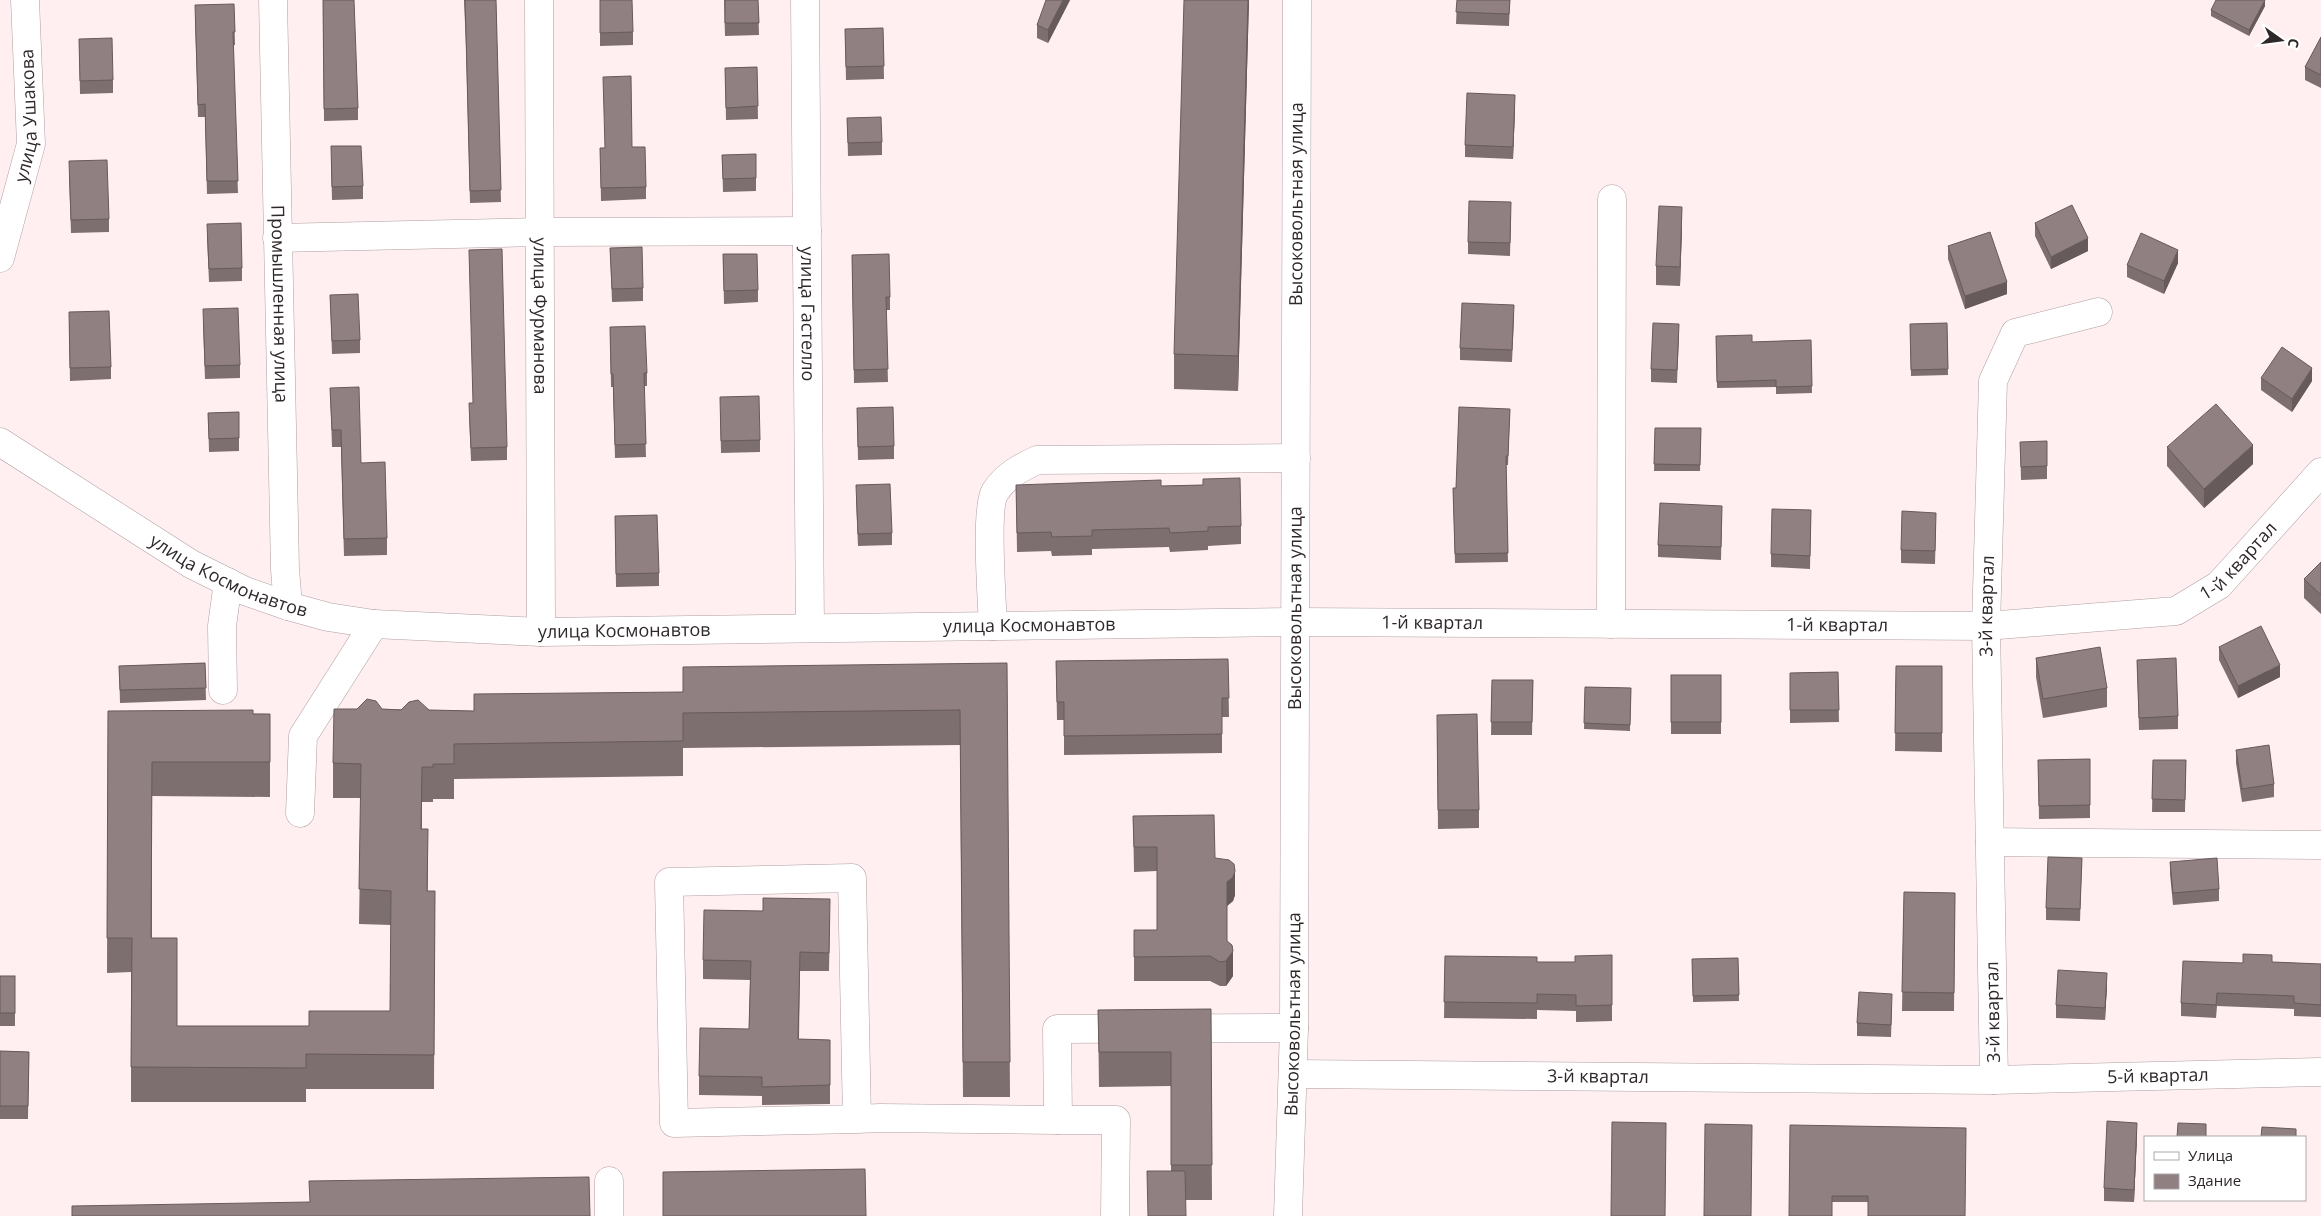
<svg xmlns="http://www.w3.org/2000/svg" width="2321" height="1216" font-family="'Open Sans',sans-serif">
<rect width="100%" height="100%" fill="#ffeff1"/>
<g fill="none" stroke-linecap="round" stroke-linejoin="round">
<defs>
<g id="minor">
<path id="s1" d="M273,0L285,569L288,606"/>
<path id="s2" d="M539,0L541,632"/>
<path id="s3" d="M805,0L810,628"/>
<path d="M277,238L540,232L807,231"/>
<path id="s4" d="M0,258L31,144L25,0"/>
<path id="s5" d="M0,442L191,564L245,591L288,606L328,617L374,624L541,632L1295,622L1986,626L2176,611L2219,585L2321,472"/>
<path d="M1611,624L1612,199"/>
<path d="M993,626C992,602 985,508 995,492C1005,476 1020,468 1037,460L1296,458"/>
<path d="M223,690L222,626L228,582"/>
<path d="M300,813L303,736L374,624"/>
<path d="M1990,842L2321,845"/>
<path id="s6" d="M1293,1074L1994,1080L2321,1072"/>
<path id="s7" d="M1994,1080L1986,626L1993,381L2015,333L2098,312"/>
<path d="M857,1119L852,878L669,882L674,1123L857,1119L880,1118L1058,1120"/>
<path d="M609,1181V1216"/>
<path d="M1115,1216L1116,1120H1058L1057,1029L1294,1028"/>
<path id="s8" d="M1288,1216L1294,1028L1297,0"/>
</g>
</defs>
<use href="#minor" stroke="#b09ea1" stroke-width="29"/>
<use href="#minor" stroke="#fff" stroke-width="28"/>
</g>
<g fill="#7d6e70">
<path d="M323,0L358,108V120L324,121Z"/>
<path d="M464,0H496L501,202L470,203L466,47Z"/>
<path d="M600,0L633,32V45L600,46Z"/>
<path d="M724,0H758L759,35L725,36Z"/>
<path d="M1070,0L1048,43L1037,38V25Z"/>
<path d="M1249,0L1238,391L1174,389V354Z"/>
<path d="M1457,0H1510L1509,26L1456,24Z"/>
<path d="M234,4L235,45H233L238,193L207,194L205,117H198L195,17Z"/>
<path d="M2265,6L2249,36L2211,16V10Z"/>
<path d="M883,28L884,79L846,80L845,29Z"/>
<path d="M2321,37V88L2305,80V67Z"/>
<path d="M79,39L113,80V93L80,94Z"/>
<path d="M757,67L758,119L726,120L725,68Z"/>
<path d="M1515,107L1513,159L1465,157V145Z"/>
<path d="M847,118L882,142V155L848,156Z"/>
<path d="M632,147L646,187V199L601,201L600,148Z"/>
<path d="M722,155L756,178V191L723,192Z"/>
<path d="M331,159L363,186V199L332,200Z"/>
<path d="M69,174L109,219V232L71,233Z"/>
<path d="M1511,215L1510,256L1468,254V242Z"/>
<path d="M2035,223L2088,251L2051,269L2035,236Z"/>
<path d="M1682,226L1680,286L1656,285V266Z"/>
<path d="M207,236L242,268V281L209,282Z"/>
<path d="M1948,246L2007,294L1965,309L1948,259Z"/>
<path d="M610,248L643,288V301L612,302Z"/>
<path d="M723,254L758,290V302L724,304Z"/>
<path d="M852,255L890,297V310H886L888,382L854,383Z"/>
<path d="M2178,263L2164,294L2127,277V265Z"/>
<path d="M330,295L360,340V353L332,354Z"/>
<path d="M1514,317L1512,362L1460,360V348Z"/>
<path d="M203,322L240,365V378L205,379Z"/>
<path d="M1947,323L1948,375L1911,376L1910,324Z"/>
<path d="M69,324L111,367V379L70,381Z"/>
<path d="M610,327L647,373V386H644L646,457L615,458L613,387H611Z"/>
<path d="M1679,336L1677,383L1651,382V369Z"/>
<path d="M1716,336L1752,342L1811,340L1812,393L1776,394V387L1717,388Z"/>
<path d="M2261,378L2312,381L2292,412L2261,390Z"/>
<path d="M330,388L361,463L387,538V555L344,556L341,447H332Z"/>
<path d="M857,408L894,446V459L858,460Z"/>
<path d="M1510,409L1508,465H1506L1508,562L1455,563L1453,488H1456Z"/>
<path d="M720,410L760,440V452L721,453Z"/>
<path d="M239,412V451L209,452L208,413Z"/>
<path d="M469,415L507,447V460L471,461Z"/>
<path d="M1655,428H1701L1700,471H1654Z"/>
<path d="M2020,442L2047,466V479L2021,480Z"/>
<path d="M2167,447L2253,464L2204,508L2167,466Z"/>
<path d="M1203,479L1241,526V544L1208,546V550L1170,552L1169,547L1092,549V555L1052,556L1051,551L1017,552L1016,485L1161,486L1203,485Z"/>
<path d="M856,498L892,533V545L858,546Z"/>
<path d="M1811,510L1810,569L1771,567V554Z"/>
<path d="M615,516L659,573V586L616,587Z"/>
<path d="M1722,518L1721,560L1658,557V545Z"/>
<path d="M1936,525L1935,564L1901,563V550Z"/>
<path d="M2321,562V614L2304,598V579Z"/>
<path d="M2219,647L2280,677L2238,698L2219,660Z"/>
<path d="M2036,658L2107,688V707L2043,718L2036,677Z"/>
<path d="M1228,659L1229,717H1222V753L1064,755V720H1057L1056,661Z"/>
<path d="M2137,660L2178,716V729L2139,730Z"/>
<path d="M205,663L206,700L120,703L119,666Z"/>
<path d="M1007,663L1010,1097H963L960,745L683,748V776L454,779V799H433V802H422V829L428,864L427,891H435L434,1089H306V1102H131V972L107,973L108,711L270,714V797L152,796V938L177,1026H309L390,1011L391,925L359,924L361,798H333V763L382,709L474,711L683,692Z"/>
<path d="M1896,666H1942V752L1895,751Z"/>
<path d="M1838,672L1839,722L1790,723V673Z"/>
<rect x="1671" y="675" width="50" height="59"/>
<path d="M1492,680H1533L1532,735H1491Z"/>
<path d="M1585,687L1631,688L1630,731L1584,729Z"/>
<path d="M1437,733L1479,810V828L1438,829Z"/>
<path d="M2236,750L2274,784V797L2242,802L2236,763Z"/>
<path d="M2090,759V818L2039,819L2038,760Z"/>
<path d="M2153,760H2186L2185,812H2152Z"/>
<path d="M1133,816L1215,858L1235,895L1233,901L1227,906V941L1233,976L1226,986H1220L1210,981H1134V930H1157V871L1134,872Z"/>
<path d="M2082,858L2080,921L2046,920V908Z"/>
<path d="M2170,862L2219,889V901L2173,905L2170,874Z"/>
<path d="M1904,892L1955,893L1954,1011H1902Z"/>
<path d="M830,918L829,971H800L799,1039L830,1040V1104L762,1105V1096L699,1095V1076L749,1029L750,980L703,979V960Z"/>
<path d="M1612,955V1021L1576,1022V1011L1537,1010V1019L1444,1018L1445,956L1537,962H1575Z"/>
<path d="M1738,958L1739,1001L1693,1002L1692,959Z"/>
<path d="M2272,962L2321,964V1017L2294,1016V1009L2217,1006L2216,1018L2181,1016V1003L2243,963Z"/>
<rect x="0" y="976" width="15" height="50"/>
<path d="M2107,985L2105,1020L2056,1018V1005Z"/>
<path d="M1892,1007L1891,1037L1857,1036V1023Z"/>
<path d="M1211,1009L1212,1200H1186L1171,1171V1086L1099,1087L1098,1010Z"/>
<path d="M0,1051L29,1052L28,1119H0Z"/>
<path d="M1966,1128L1868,1202H1832L1789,1216Z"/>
<path d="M2137,1135L2134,1202L2104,1201V1188Z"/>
</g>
<g fill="#665a5b">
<path d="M1063,0H1070L1048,43V30Z"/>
<path d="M1248,0H1249L1238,391V356Z"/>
<path d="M2265,0V6L2249,36V30Z"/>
<path d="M1515,95V107L1513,159V147Z"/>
<path d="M1682,207V226L1680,286V267Z"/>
<path d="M2088,238V251L2051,269V257Z"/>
<path d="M2178,250V263L2164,294V281Z"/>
<path d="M2007,282V294L1965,309V296Z"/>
<path d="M2312,368V381L2292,412V399Z"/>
<path d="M2253,445V464L2204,508V489Z"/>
<path d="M2280,665V677L2238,698V686Z"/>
<path d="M428,829V864L427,926V891Z"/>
<path d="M1235,871V895L1233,901L1227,906V882Z"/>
<path d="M1233,951V976L1226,986V961Z"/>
<path d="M2107,973V985L2105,1020V1008Z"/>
<path d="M2137,1123V1135L2134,1202V1190Z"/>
</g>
<g fill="#918082" stroke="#665a5b">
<path d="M323,0H354L358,108L324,109Z"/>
<path d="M465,0H496L501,190L470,191L466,34Z"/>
<path d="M600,0H632L633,32L600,33Z"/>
<path d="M725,0H758L759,23H725Z"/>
<path d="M1046,0H1063L1048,30L1037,25Z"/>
<path d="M1184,0H1248L1238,356L1174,354Z"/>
<path d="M1457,0H1510L1509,14L1456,12Z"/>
<path d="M2216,0H2265L2249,30L2211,10Z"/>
<path d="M234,4L235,32H233L238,181H207L205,104L198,105L195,5Z"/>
<path d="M883,28L884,66L846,67L845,29Z"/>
<path d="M2321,37V75L2305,67Z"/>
<path d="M112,38L113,80L80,81L79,39Z"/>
<path d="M757,67L758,106L726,108L725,68Z"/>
<path d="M631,76L632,147H645L646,187L601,188L600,148H605L603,77Z"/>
<path d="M1467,93L1515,95L1513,147L1465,145Z"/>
<path d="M881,117L882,142L848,143L847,118Z"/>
<path d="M331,146H361L363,186L332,187Z"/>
<path d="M756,154V178L723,179L722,155Z"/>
<path d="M107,160L109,219L71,220L69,161Z"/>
<path d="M1469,201L1511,202L1510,243L1468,242Z"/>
<path d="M2072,205L2088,238L2051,257L2035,223Z"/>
<path d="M1659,206L1682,207L1680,267L1656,266Z"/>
<path d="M241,223L242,268L209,269L207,224Z"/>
<path d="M1990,232L2007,282L1965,296L1948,246Z"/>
<path d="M2141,233L2178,250L2164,281L2127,265Z"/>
<path d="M642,247L643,288L612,289L610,248Z"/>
<path d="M502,249L507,447L471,448L469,403H473L469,250Z"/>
<path d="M723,254H757L758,290L724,291Z"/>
<path d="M889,254L890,297H886L888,369L854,370L852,255Z"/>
<path d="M358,294L360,340L332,341L330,295Z"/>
<path d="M1462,303L1514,305L1512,350L1460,348Z"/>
<path d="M238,308L240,365L205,366L203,309Z"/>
<path d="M109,311L111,367L70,368L69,312Z"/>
<path d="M1653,323L1679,324L1677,370L1651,369Z"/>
<path d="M1947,323L1948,369L1911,370L1910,324Z"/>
<path d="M645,326L647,373H644L646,444L615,445L613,374H611L610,327Z"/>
<path d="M1752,335V342L1811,340L1812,386L1776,387V380L1717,382L1716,336Z"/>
<path d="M2282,347L2312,368L2292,399L2261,378Z"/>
<path d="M359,387L361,463L385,462L387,538L344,539L341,430H332L330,388Z"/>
<path d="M759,396L760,440L721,441L720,397Z"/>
<path d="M2216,404L2253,445L2204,489L2167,447Z"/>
<path d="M893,407L894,446L858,447L857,408Z"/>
<path d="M1459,407L1510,409L1508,456H1506L1508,553L1455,554L1453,488H1456Z"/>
<path d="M239,412V438L209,439L208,413Z"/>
<path d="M1655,428H1701L1700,465L1654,464Z"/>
<path d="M2047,441V466L2021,467L2020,442Z"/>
<path d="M1240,478L1241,526L1208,527V531L1170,533L1169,528L1092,530V536L1052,537L1051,532L1017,533L1016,485L1161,480V486L1203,485V479Z"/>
<path d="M890,484L892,533L858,534L856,485Z"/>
<path d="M1660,503L1722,506L1721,547L1658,545Z"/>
<path d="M1772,509L1811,510L1810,556L1771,554Z"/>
<path d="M1902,511L1936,513L1935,551L1901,550Z"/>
<path d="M657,515L659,573L616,574L615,516Z"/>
<path d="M2321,562V595L2304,579Z"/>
<path d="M2261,626L2280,665L2238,686L2219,647Z"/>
<path d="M2100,647L2107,688L2043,699L2036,658Z"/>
<path d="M2176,658L2178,716L2139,718L2137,660Z"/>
<path d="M1228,659L1229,698H1222V734L1064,736V702H1057L1056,661Z"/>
<path d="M205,663L206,688L120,690L119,666Z"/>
<path d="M1007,663L1010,1062H963L960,710L683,713V741L454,744V764H433V767H422L421,829H428L427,891H435L434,1055L306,1054V1068L131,1067L132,938H107L108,711L253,710V714H270V762H152L151,938H177V1026H309V1011H390L391,891L359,889L361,764L333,763L334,709H357L367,699L376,701L382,709L401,710L409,702L418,700L429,710L474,711V694L683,692V667Z"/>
<path d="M1896,666H1942V733H1895Z"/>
<path d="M1838,672L1839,710H1790V673Z"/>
<rect x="1671" y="675" width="50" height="47"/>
<path d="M1492,680H1533L1532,722H1491Z"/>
<path d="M1585,687L1631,688L1630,725L1584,723Z"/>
<path d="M1477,714L1479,810H1438L1437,715Z"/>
<path d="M2269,745L2274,784L2242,789L2236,750Z"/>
<path d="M2090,759V805L2039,806L2038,760Z"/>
<path d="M2153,760H2186L2185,800L2152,799Z"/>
<path d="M1214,815L1215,858L1229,860L1234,864L1235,871L1233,877L1227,882V941L1232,945L1233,951L1226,961L1220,962L1210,956L1134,957V930H1157V847H1134L1133,816Z"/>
<path d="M2048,857L2082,858L2080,909L2046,908Z"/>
<path d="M2217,858L2219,889L2173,893L2170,862Z"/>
<path d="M1904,892L1955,893L1954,993L1902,992Z"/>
<path d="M763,898L830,899L829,953L800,952L798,1039L830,1040V1085L762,1087V1077L699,1076L700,1028L749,1029L751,961L703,960L704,910L763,911Z"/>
<path d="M2243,954L2272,955V962L2321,964V1005L2294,1003V996L2217,993L2216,1005L2181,1003L2183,961L2243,963Z"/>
<path d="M1612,955V1005L1576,1006V995L1537,994V1003L1444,1002L1445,956L1537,957V962H1575V956Z"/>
<path d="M1738,958L1739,995L1693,996L1692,959Z"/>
<path d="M2058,970L2107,973L2105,1008L2056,1005Z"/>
<rect x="0" y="976" width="15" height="37"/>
<path d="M1859,992L1892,994L1891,1025L1857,1023Z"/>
<path d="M1211,1009L1212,1165H1171V1052H1099L1098,1010Z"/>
<path d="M0,1051L29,1052L28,1106H0Z"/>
<path d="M2107,1121L2137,1123L2134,1190L2104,1188Z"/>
<path d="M1612,1122L1666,1123L1665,1216H1611Z"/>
<path d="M2178,1123L2206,1124V1137H2177Z"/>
<path d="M1705,1124L1752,1125L1751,1216H1704Z"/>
<path d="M1790,1125L1966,1128L1965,1216H1868V1196H1832V1216H1789Z"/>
<path d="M2262,1127L2296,1129V1137H2261Z"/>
<path d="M865,1169L866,1216H663V1172Z"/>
<path d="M1147,1171H1185L1186,1216H1148Z"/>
<path d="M589,1177L590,1216H72V1206L310,1202L309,1181Z"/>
</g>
<g text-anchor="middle" stroke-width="5" stroke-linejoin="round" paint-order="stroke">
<g font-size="18" fill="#2f2829" stroke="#fff">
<text dy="6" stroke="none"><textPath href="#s4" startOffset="146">улица Ушакова</textPath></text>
<text dy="6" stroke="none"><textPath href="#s8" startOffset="1012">Высоковольтная улица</textPath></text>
<text dy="6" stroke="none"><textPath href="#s1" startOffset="304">Промышленная улица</textPath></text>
<text dy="6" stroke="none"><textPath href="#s3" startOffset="314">улица Гастелло</textPath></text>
<text dy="6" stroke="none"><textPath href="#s2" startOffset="316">улица Фурманова</textPath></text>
<text dy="6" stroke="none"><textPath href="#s5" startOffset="2304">1-й квартал</textPath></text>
<text dy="6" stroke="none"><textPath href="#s5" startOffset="266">улица Космонавтов</textPath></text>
<text dy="6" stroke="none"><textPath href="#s7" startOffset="474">3-й квартал</textPath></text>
<text dy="6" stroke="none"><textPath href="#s8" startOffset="608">Высоковольтная улица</textPath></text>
<text dy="6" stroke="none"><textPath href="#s5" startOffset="1479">1-й квартал</textPath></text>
<text dy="6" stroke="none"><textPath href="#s5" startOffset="1076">улица Космонавтов</textPath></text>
<text dy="6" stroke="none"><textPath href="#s5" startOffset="1884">1-й квартал</textPath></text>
<text dy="6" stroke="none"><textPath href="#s5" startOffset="671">улица Космонавтов</textPath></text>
<text transform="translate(1993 1012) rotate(-91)" y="6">3-й квартал</text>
<text dy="6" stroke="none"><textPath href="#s8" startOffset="202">Высоковольтная улица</textPath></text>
<text dy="6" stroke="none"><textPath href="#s6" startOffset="865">5-й квартал</textPath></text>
<text dy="6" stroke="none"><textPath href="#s6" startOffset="305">3-й квартал</textPath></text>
</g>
</g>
<rect x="2144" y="1136" width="162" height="65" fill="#ffffff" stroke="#aca9a9"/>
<rect x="2154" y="1152" width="25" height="8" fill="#ffffff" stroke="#aca9a9"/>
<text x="2188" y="1161" font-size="15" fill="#2f2829">Улица</text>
<rect x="2154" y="1174" width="25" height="15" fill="#918082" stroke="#aca9a9"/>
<text x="2188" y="1186" font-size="15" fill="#2f2829">Здание</text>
<g transform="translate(2281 40) rotate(104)" stroke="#ffffff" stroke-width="4" paint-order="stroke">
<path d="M0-4L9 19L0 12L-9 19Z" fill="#2f2829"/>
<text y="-8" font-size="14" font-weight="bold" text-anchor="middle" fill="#2f2829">С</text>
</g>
</svg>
